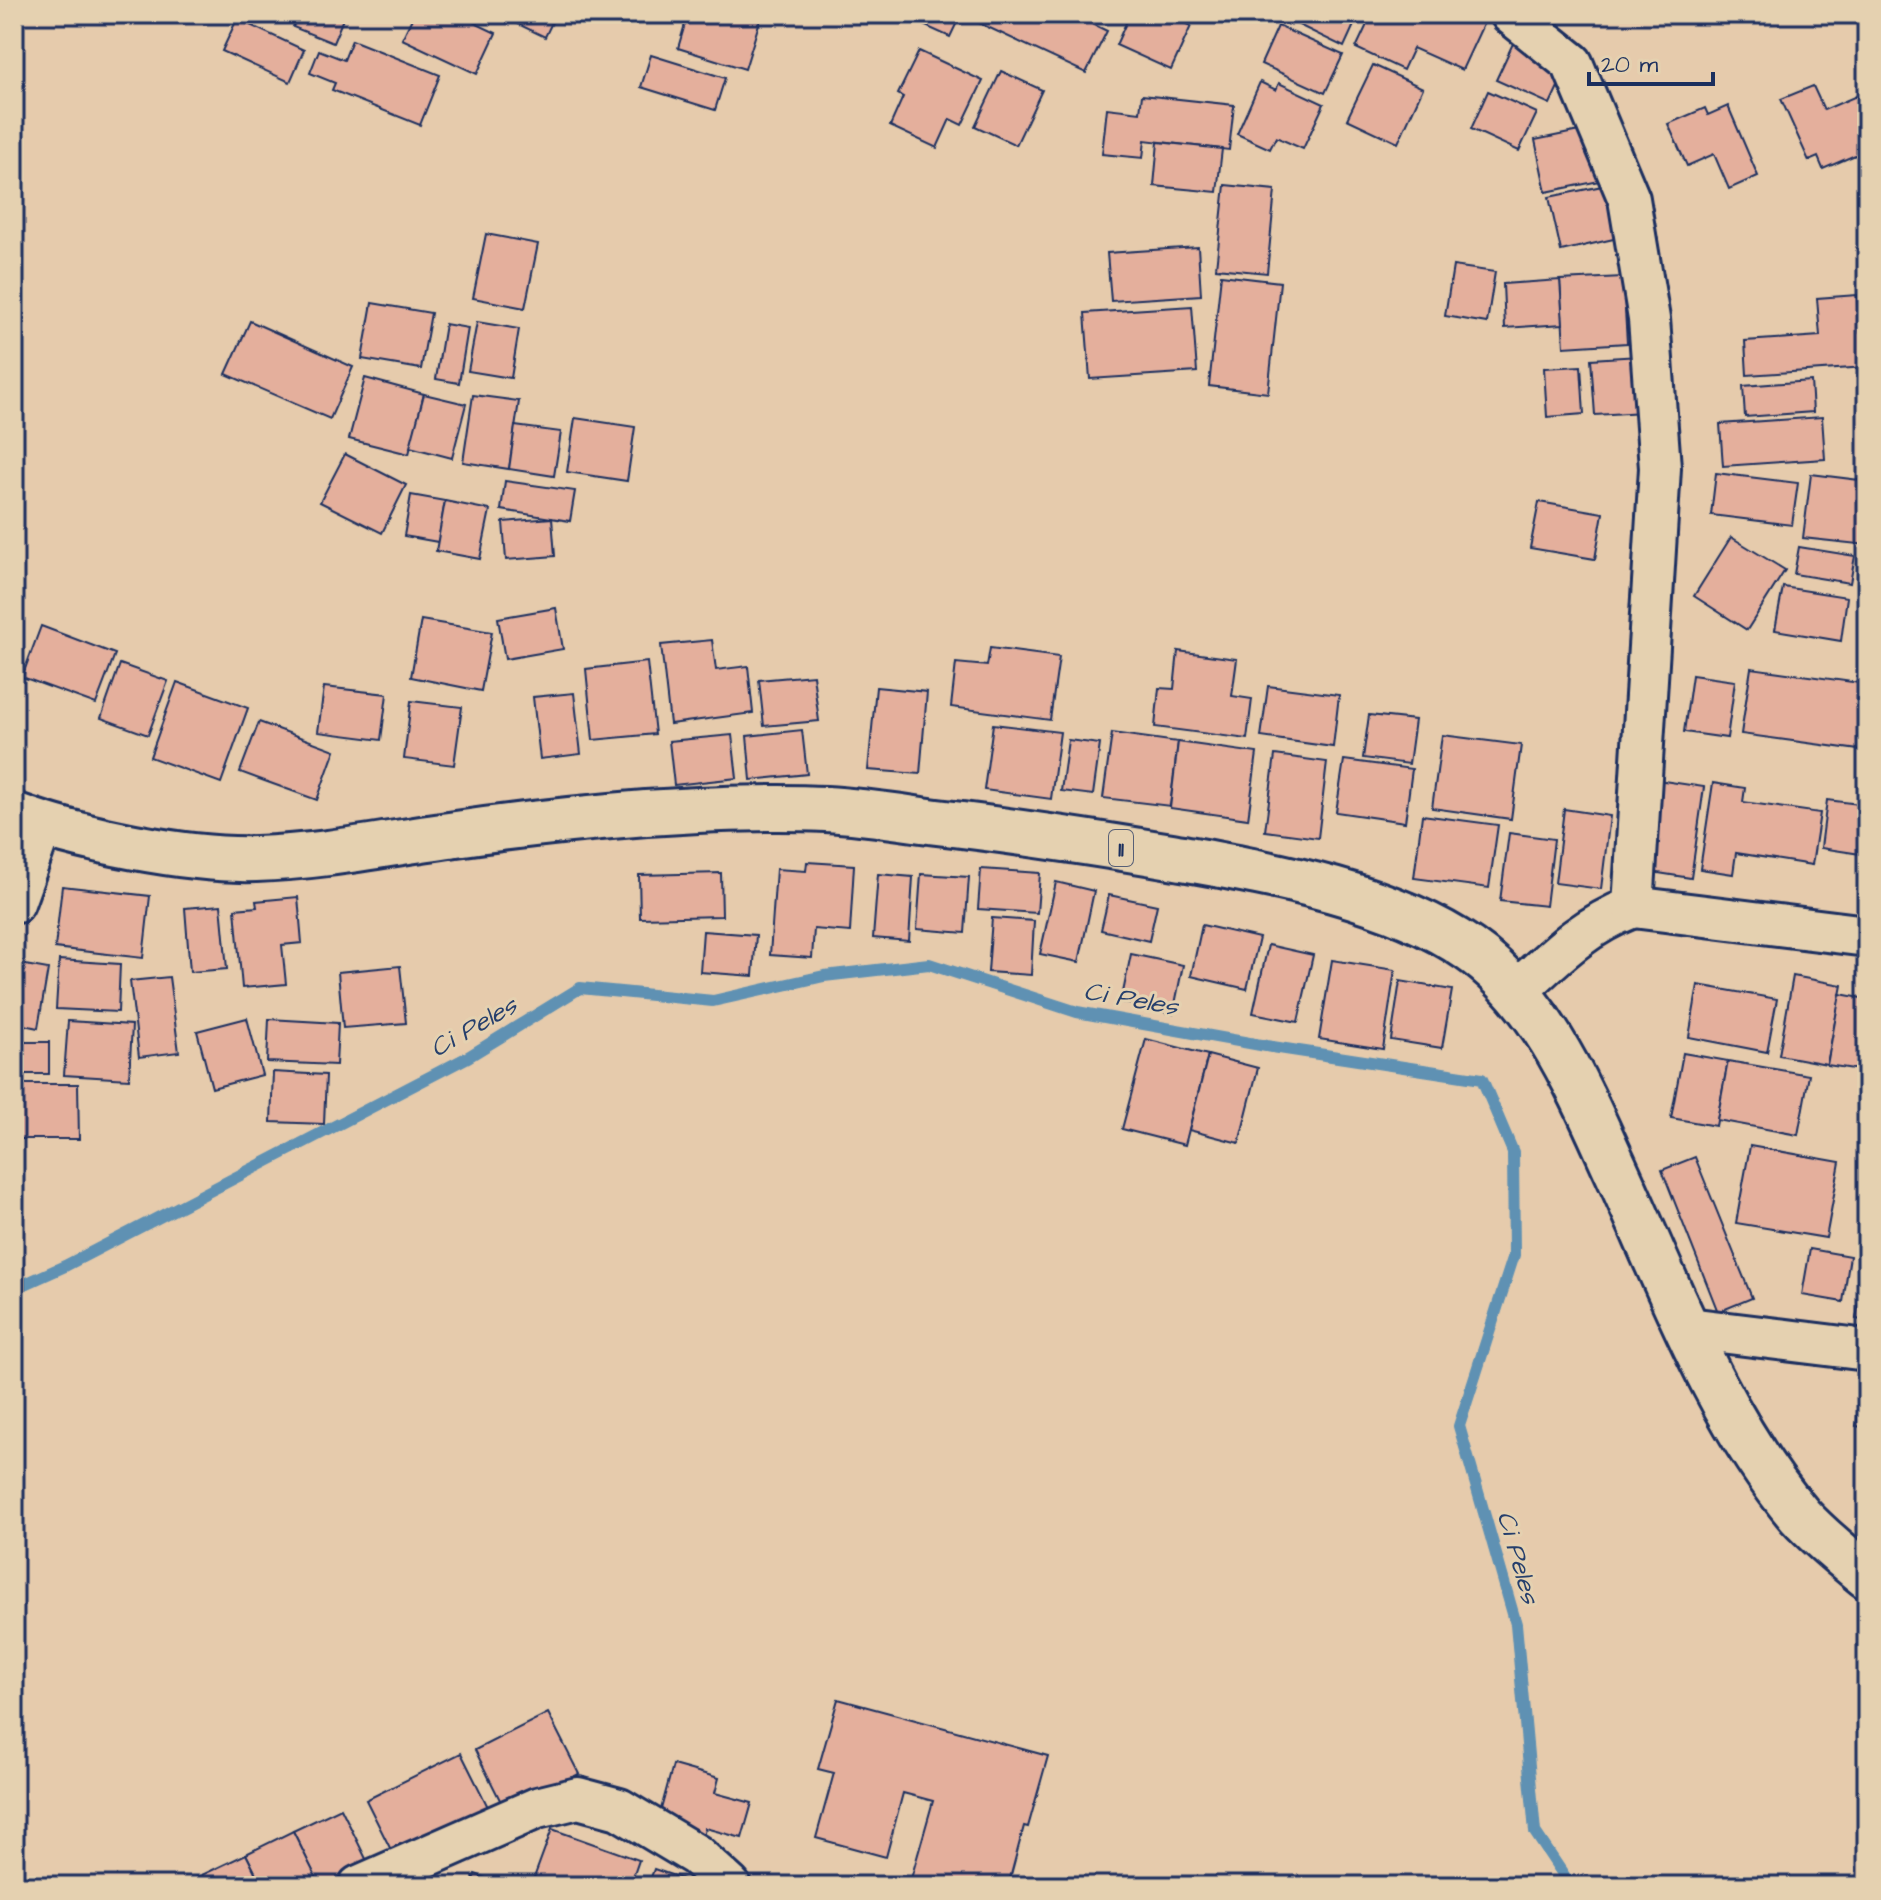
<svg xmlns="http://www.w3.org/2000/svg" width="1881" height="1900" font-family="'Architects Daughter',sans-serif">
<rect width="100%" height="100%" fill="#e6cbac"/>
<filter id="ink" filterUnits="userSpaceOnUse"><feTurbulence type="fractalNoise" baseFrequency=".0125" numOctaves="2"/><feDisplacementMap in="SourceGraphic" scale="16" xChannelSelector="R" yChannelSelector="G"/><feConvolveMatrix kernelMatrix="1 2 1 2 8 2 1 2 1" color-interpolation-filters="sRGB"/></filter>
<g filter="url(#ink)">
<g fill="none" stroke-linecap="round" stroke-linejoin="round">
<path stroke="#5e91b3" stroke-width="12" d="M14,1289L65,1266L468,1057L580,988L713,1001L824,976L929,964L1077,1012L1266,1046L1482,1079L1513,1152L1514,1255L1459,1426L1516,1624L1535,1832L1571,1886"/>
</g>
<g fill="#e4af9c" stroke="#1b2f5e" stroke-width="2">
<path d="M298,14H345L333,43L293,27Z"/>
<path d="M414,14H456L496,33L477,74L402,39Z"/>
<path d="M497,14H556L545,37Z"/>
<path d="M688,14H762L745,69L678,48Z"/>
<path d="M899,14H961L950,37Z"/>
<path d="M965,14H1072L1107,31L1086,73L964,16Z"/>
<path d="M1130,14H1164L1191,26L1171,70L1116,45Z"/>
<path d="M1239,14H1265L1260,24Z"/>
<path d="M1276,14H1359L1344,47Z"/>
<path d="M1372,14H1483L1487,16L1462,70L1413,48L1403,70L1356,48Z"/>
<path d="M237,19L304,50L290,82L222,51Z"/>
<path d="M1278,26L1343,55L1325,93L1261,64Z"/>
<path d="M1515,39L1569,63L1550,104L1496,80Z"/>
<path d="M352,40L440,75L420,125L332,90L335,83L310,73L319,50L344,60Z"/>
<path d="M919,51L983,81L962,125L950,119L937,148L890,126L903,97L898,94Z"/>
<path d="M651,55L725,78L715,110L641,87Z"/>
<path d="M1373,65L1423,88L1398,143L1347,119Z"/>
<path d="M1001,71L1042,90L1016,145L975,126Z"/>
<path d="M1260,82L1276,90L1279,83L1324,104L1303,149L1276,137L1270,149L1237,134Z"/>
<path d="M1813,86L1824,110L1861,94L1867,109V150L1823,169L1818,157L1809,161L1781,99Z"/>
<path d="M1488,91L1537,113L1519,151L1471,129Z"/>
<path d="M1142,95L1234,105L1229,150L1145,140L1143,158L1102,154L1107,108L1140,112Z"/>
<path d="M1728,106L1758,176L1729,189L1714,154L1687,166L1668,124L1705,108L1708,115Z"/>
<path d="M1594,128L1604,180L1546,192L1535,140Z"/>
<path d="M1158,142L1222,149L1217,192L1154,186Z"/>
<path d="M1225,185L1275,190L1267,273L1216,268Z"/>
<path d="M1607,185L1618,238L1561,251L1549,197Z"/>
<path d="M486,234L538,244L525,308L473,298Z"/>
<path d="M1198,247L1201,295L1111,301L1107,253Z"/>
<path d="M1453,266L1495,272L1487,323L1445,316Z"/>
<path d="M1221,275L1280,282L1268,393L1209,386Z"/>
<path d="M1623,277L1627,343L1564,347L1560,280Z"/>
<path d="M1560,280L1563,324L1505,328L1503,284Z"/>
<path d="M1857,295L1860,333H1867V367L1747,375L1745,341L1820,336L1817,298Z"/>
<path d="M372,303L431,313L421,369L362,359Z"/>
<path d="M1192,306L1197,372L1090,379L1085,313Z"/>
<path d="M250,321L353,367L330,419L226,374Z"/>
<path d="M477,322L519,329L511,378L468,371Z"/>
<path d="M445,324L468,328L459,383L436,379Z"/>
<path d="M1639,356L1643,412L1595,415L1591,359Z"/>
<path d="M1581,366L1584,414L1547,417L1544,368Z"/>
<path d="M365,378L424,394L409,454L349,439Z"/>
<path d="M1811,381L1813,412L1745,417L1743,386Z"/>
<path d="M424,394L466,404L452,458L410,447Z"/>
<path d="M473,395L519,401L509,469L463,462Z"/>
<path d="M1822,417L1825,459L1723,466L1720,424Z"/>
<path d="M575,418L635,427L627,481L567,472Z"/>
<path d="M515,426L561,432L554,476L509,469Z"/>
<path d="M345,454L406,485L382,533L320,502Z"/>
<path d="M1716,473L1798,483L1792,525L1711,515Z"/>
<path d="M1811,474L1867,481V545L1803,538Z"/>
<path d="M505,481L575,491L570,521L501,510Z"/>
<path d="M411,495L445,501L438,542L404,536Z"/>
<path d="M445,501L490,510L480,559L436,551Z"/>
<path d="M1539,502L1603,513L1595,559L1530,548Z"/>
<path d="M552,518L555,556L506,560L503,522Z"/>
<path d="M1731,537L1785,570L1747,630L1694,596Z"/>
<path d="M1799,547L1855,556L1850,583L1794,574Z"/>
<path d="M1783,587L1847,597L1841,641L1775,630Z"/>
<path d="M556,608L563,649L505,659L498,618Z"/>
<path d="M421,620L492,632L481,691L411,677Z"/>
<path d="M41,626L115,654L96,704L22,677Z"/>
<path d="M712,640L716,670L748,666L753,713L670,724L661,645Z"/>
<path d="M990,648L1059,657L1050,720L951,707L956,663L987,666Z"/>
<path d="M1178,651L1237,659L1232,696L1252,699L1247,739L1155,727L1159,688L1174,689Z"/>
<path d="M647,662L655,734L593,740L586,669Z"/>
<path d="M120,664L168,681L148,735L101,718Z"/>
<path d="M1751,668L1867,684L1859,750L1741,734Z"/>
<path d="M813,675L819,721L764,726L759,680Z"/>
<path d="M1692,675L1735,681L1727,738L1684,732Z"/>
<path d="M177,682L248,708L221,783L150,757Z"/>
<path d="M1268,686L1339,695L1333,747L1261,737Z"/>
<path d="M324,687L387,694L381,740L318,732Z"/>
<path d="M876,687L927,692L920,774L868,770Z"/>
<path d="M574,693L581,754L540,759L533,697Z"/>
<path d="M411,701L462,707L454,765L404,759Z"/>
<path d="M1369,715L1415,720L1409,764L1363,758Z"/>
<path d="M259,722L335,750L317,800L240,772Z"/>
<path d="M993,724L1060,732L1051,799L984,790Z"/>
<path d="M802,730L807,774L751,780L747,736Z"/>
<path d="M1112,733L1178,742L1170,806L1103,798Z"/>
<path d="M732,735L737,778L674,785L669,741Z"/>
<path d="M1442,735L1521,745L1511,819L1432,808Z"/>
<path d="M1068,740L1100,744L1093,795L1061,791Z"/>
<path d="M1178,742L1257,753L1248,819L1170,808Z"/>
<path d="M1275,755L1327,762L1318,838L1265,831Z"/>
<path d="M1344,760L1412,769L1405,822L1336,812Z"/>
<path d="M1657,780L1704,787L1691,878L1645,871Z"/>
<path d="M1713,783L1745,788L1743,802L1820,813L1812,865L1736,853L1733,874L1700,869Z"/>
<path d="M1827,800L1867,805V855L1821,848Z"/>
<path d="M1564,809L1610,816L1601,889L1555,883Z"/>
<path d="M1422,815L1498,825L1489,888L1414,878Z"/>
<path d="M1509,833L1554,839L1546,906L1500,901Z"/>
<path d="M807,862L854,865L850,932L814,929L812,958L770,955L776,869L806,871Z"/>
<path d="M981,869L1040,873L1037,913L978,909Z"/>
<path d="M721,873L722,916L640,918L639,875Z"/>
<path d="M878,874L913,877L909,941L873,938Z"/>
<path d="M921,874L969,877L965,933L917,929Z"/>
<path d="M1056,882L1094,891L1079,962L1040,954Z"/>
<path d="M62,886L150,896L143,958L55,948Z"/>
<path d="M1109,895L1157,905L1149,941L1101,930Z"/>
<path d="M298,897L302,943L282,945L286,984L242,988L235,909L257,907L256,901Z"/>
<path d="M221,905L227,969L190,972L185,908Z"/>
<path d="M992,918L1034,921L1031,975L988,972Z"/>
<path d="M1202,925L1259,938L1247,989L1191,976Z"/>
<path d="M703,931L756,935L753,976L700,972Z"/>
<path d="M1268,945L1313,955L1298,1022L1253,1013Z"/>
<path d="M1131,954L1183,965L1173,1014L1121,1002Z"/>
<path d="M59,960L120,964L118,1012L56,1009Z"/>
<path d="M1332,960L1395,970L1383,1049L1319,1039Z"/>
<path d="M14,963L48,969L38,1028L14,1023Z"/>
<path d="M400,966L406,1023L343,1028L338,972Z"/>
<path d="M1793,976L1842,985L1827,1064L1779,1055Z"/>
<path d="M169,977L179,1052L139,1057L130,981Z"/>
<path d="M1400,981L1452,990L1442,1048L1391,1040Z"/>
<path d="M1698,985L1777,999L1767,1052L1689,1037Z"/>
<path d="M1840,994L1867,999V1071L1827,1065Z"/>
<path d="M247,1018L262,1075L212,1088L197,1031Z"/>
<path d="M269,1019L338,1023L336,1065L267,1062Z"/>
<path d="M68,1021L132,1025L129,1079L64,1075Z"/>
<path d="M1146,1039L1208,1055L1185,1145L1122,1129Z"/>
<rect x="14" y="1042" width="35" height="32"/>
<path d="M1683,1053L1728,1061L1716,1126L1671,1118Z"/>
<path d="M1208,1055L1258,1068L1239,1143L1189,1130Z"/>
<path d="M1728,1061L1809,1075L1798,1135L1717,1120Z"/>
<path d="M273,1072L326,1075L324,1124L271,1122Z"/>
<path d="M14,1084H78L79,1139H14Z"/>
<path d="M1750,1146L1840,1162L1826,1238L1736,1223Z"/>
<path d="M1695,1157L1752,1298L1718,1312L1662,1170Z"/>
<path d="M1810,1249L1850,1256L1843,1302L1802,1295Z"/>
<path d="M1867,1253V1321L1856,1319Z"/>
<path d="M1865,1365H1867V1428L1856,1426Z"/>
<path d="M838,1699L1048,1756L1028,1827L1024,1826L1008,1886H909L933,1801L903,1793L886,1857L816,1838L834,1773L818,1769Z"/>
<path d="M548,1713L579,1774L505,1810L475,1750Z"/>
<path d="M461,1753L491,1813L396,1860L366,1800Z"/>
<path d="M673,1765L719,1778L715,1793L752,1803L742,1838L705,1828L703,1837L657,1824Z"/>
<path d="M341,1808L372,1871L341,1886H320L293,1831Z"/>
<path d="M552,1829L639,1860L630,1886H531Z"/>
<path d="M293,1831L320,1885L262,1886L246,1854Z"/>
<path d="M246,1854L262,1886H207L202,1875Z"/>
<path d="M654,1869L703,1886H648Z"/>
<path d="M475,1874L508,1886H471Z"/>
<path d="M202,1875L207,1886H179Z"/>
</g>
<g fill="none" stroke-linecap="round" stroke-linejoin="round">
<defs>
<g id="minor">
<path d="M1511,14L1572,63L1629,199L1649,319L1660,468L1633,907C1583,927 1557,954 1518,990"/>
<path d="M14,903L42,825"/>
<path d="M1633,907L1867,936"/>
<path d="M1688,1328L1867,1350"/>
<path d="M359,1886L537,1808L578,1798L619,1809L696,1855L730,1886"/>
</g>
<path id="trunk" d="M14,815C78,839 188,861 256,859C323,857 390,843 456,834C519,825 583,818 646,813C705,809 767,806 826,809C863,811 900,817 937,822C1015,831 1093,843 1171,856C1265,873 1389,893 1469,949C1543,1000 1580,1091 1616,1170C1669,1286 1717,1418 1800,1516C1820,1538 1844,1557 1867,1576"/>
</defs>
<use href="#minor" stroke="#1b2f5e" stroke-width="46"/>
<use href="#trunk" stroke="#1b2f5e" stroke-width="50"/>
<use href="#minor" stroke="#e5d1b0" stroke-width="40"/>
<use href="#trunk" stroke="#e5d1b0" stroke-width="44"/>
</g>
</g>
<g text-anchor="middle" stroke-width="6" stroke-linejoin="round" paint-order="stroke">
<rect fill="#e5d1b0" stroke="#586077" stroke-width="2" x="1109" y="830" width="24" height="36" rx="6"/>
<g font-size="22" font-weight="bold" fill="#1b2f5e">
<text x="1121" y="856">11</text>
</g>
<g font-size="26" font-style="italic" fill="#263f6c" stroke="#e5d1b0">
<text transform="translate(1131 998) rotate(10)" y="9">Ci Peles</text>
<text transform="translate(473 1026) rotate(-30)" y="9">Ci Peles</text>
<text transform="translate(1519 1557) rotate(74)" y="9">Ci Peles</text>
</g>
</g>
<rect width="1881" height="1900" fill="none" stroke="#e5d1b0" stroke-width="48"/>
<rect x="24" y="24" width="1833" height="1852" fill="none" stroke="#1b2f5e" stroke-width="3" filter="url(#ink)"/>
<path d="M1589 72v12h124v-12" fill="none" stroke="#1b2f5e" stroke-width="4"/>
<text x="1601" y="72" font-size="24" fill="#1b2f5e" stroke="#e5d1b0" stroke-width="6" paint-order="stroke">20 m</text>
</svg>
